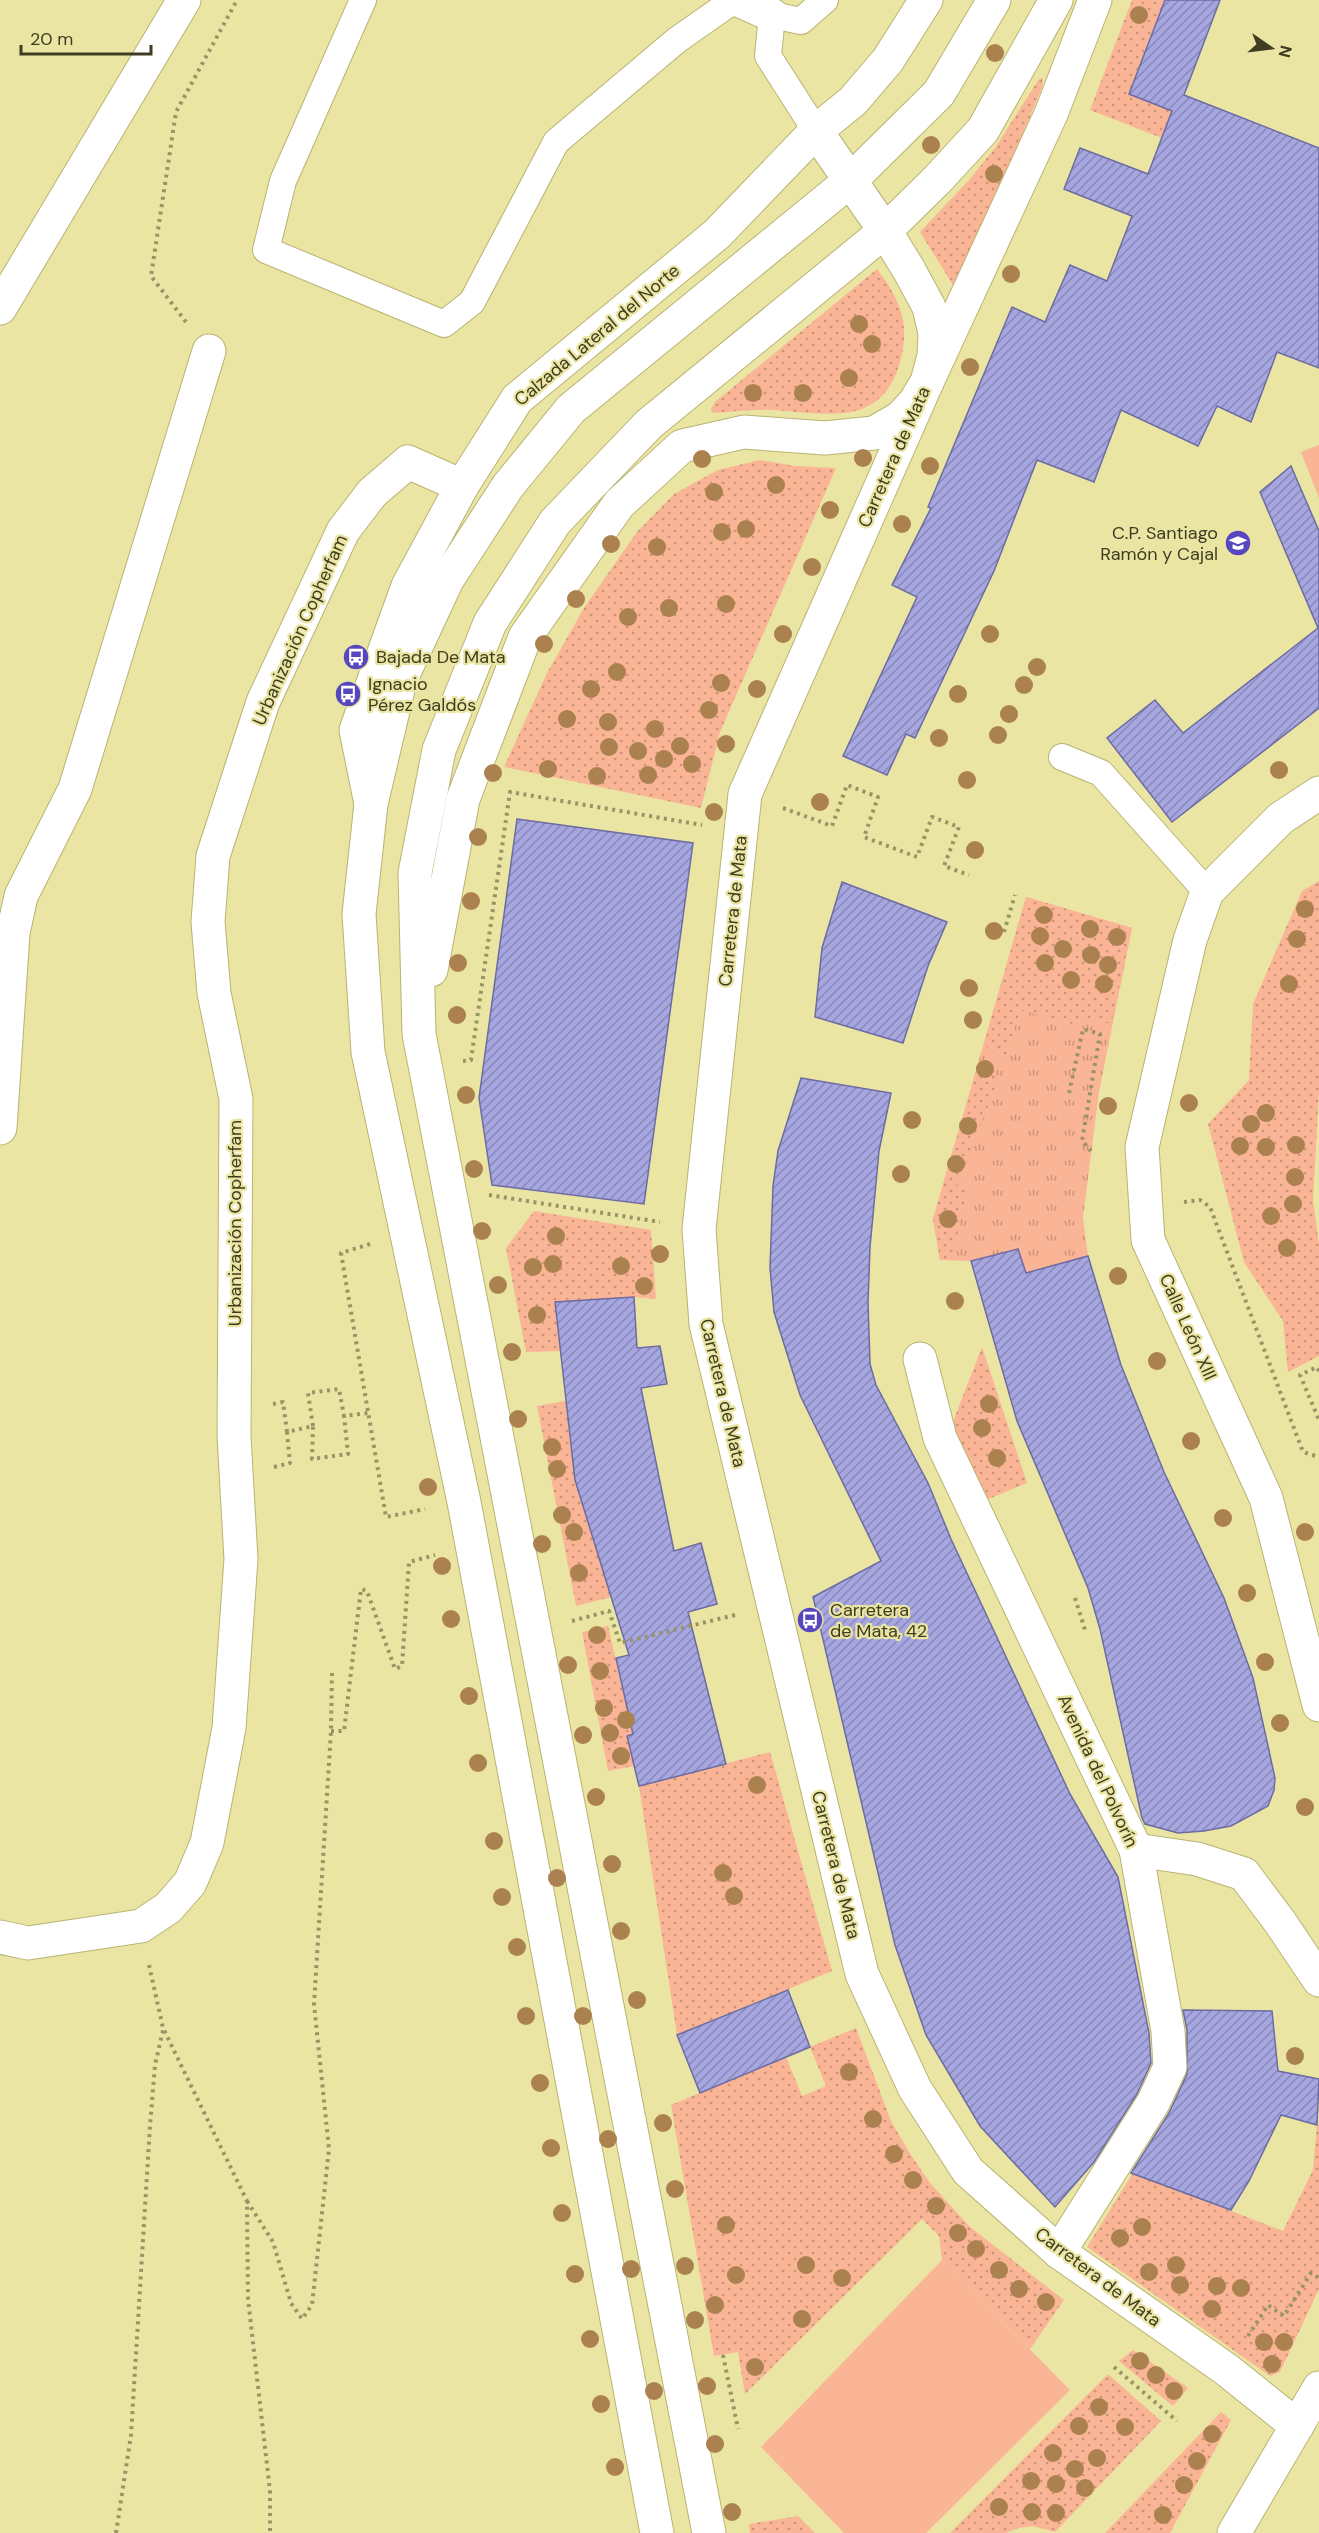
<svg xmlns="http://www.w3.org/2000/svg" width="1319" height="2533" font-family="'DM Sans',sans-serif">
<defs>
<pattern id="park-tufts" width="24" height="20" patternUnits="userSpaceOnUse" patternTransform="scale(1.5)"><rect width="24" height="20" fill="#fab496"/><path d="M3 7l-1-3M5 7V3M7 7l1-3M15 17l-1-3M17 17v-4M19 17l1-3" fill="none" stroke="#cc947a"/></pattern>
<pattern id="garden-dots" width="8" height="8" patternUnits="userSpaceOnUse" patternTransform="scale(1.5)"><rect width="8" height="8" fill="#fab496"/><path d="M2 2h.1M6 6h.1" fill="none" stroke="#cc947a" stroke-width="1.8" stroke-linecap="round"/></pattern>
<pattern id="building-hatch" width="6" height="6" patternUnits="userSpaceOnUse" patternTransform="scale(1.5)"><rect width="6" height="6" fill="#a6a6e1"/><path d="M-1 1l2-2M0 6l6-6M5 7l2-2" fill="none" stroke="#8988b6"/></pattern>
</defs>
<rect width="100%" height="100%" fill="#ebe5a3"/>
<g fill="#fab496">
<path d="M1319,445V498L1301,452Z"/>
<path d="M942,2260L1070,2390L926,2533H844L761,2447Z"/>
</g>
<path fill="url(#park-tufts)" d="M1026,897L1132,928L1099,1092L1083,1217L1088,1256L1026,1273L1017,1249L971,1261L940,1260L933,1219Z"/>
<g fill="url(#garden-dots)">
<path d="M1132,0H1165L1129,94L1172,111L1162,138L1090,110Z"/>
<path d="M1043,78L1042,87L958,293L920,232L969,180L995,148L1039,79Z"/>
<path d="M877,269C899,299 910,320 901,358C884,428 829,414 774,410C755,409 733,412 714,413L711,410L715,402Z"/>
<path d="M760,460L795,466L836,468L720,732L701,808L504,767L547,673L584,608L637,532L674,494L718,470Z"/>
<path d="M1319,881V1091L1313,1200L1319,1244V1356L1288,1372L1283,1321L1244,1262L1208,1124L1249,1080L1253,1004L1302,891Z"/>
<path d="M1026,897L1132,928L1111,1024L1079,1016L1076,1025L1020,1010L1005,1063L984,1044Z"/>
<path d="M979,1061L1000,1077L956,1185L967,1190L952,1260H940L933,1219Z"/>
<path d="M534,1211L651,1230L656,1299L634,1297L561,1351L526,1352L506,1248Z"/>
<path d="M982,1347L1027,1483L986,1500L952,1424Z"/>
<path d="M566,1401L611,1597L576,1606L537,1406Z"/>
<path d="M608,1626L633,1734L627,1736L634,1766L608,1771L582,1632Z"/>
<path d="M770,1752L832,1971L677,2035L639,1786Z"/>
<path d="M856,2028L891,2121L909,2152L930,2183L970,2227L1064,2300L1030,2349L942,2260L939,2236L922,2219L745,2394L738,2352L714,2356L671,2105L786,2057L802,2096L826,2086L810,2047Z"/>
<path d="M1317,2125H1319V2289L1280,2372L1270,2376L1087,2247L1133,2173L1283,2231L1313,2170Z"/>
<path d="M1133,2350L1188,2388L1173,2406L1119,2361Z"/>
<path d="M1108,2374L1161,2421L1055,2532L1033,2526L1018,2528L1006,2533H950Z"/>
<path d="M1221,2412L1231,2420L1170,2533H1105Z"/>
<path d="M798,2516L815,2533H750L749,2524Z"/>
</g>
<g fill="url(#building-hatch)" stroke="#6c6ba2" stroke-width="1.5">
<path d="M1165,0H1220L1184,95L1319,148V368L1277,352L1251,422L1217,406L1198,446L1121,410L1094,482L1037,460L994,571L915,738L906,734L887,775L843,756L917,597L892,585L931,508L928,507L1012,307L1045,322L1070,265L1107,281L1132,216L1064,189L1080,148L1148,174L1172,111L1129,94Z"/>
<path d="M1291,466L1319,531V708L1172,822L1107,738L1155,700L1183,733L1318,628L1260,492Z"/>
<path d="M517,819L693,843L644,1204L492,1185L479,1098Z"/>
<path d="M842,882L947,922L928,966L903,1043L815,1017L822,948Z"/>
<path d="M801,1078L891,1093L879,1151L870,1247L868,1302L870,1364L876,1385L928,1483L951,1539L1070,1794L1118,1877L1149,2033L1151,2063L1137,2094L1094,2162L1055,2207L980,2126L926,2035L895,1945L813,1597L881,1561L800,1395L774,1312L770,1268L773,1186L778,1151Z"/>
<path d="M1018,1249L1026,1273L1088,1256L1121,1365L1164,1472L1224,1598L1253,1678L1275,1778L1274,1790L1268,1806L1231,1826L1204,1831L1178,1833L1145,1824L1142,1818L1100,1629L1088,1588L1017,1421L971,1261Z"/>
<path d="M634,1297L637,1348L660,1346L667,1384L641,1388L674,1551L701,1543L717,1604L688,1612L726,1764L639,1786L627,1736L633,1734L616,1658L629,1655L575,1480L555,1302Z"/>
<path d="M788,1990L810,2047L700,2093L677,2035Z"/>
<path d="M1183,2010L1272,2011L1278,2071L1319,2079L1317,2125L1281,2115L1249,2181L1231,2210L1131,2173L1169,2113L1187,2074V2030Z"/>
</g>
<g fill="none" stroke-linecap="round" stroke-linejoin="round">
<defs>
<g id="service">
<path d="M363,0L283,181L266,250L444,324L472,302L556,142L677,40L734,0"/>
<path d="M816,131L768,56L772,15L801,21L825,0"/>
<path d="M1062,757L1101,773L1207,892"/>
</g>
<g id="minor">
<path d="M738,0L772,15"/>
<path d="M1095,0L1051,114L927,382L745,794L699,1229L706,1324L862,1974L915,2089L968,2171L1059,2252L1227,2370L1297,2426"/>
<path d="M0,308L184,0"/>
<path d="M1319,793L1281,818L1207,892L1190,940L1142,1147L1148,1240L1266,1498L1319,1705"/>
<path d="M371,804L356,730L408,586L462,486L517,399L717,234L816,131L853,101L888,60L926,0"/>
<path d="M0,1128L13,933L21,896L75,789L209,351"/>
<path d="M920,1359L940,1438L1136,1850L1168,2031L1170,2067L1153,2103L1059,2252"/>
<path d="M1136,1850L1197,1859L1244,1874L1280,1922L1319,1980"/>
<path d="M0,1937L28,1943L141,1926L168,1908L190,1883L207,1843L229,1728L241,1559L234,1436L236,1099L214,993L208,922L213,856L263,702L343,531L372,493L408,462L462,486"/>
<path d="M1234,2533L1319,2388"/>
</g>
<g id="tertiary">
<path d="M431,970L463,799L525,637L619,504L682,446L744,432L825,438L874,433L900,418L915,402L927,382L934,356L935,333L929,307L909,270L885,231L816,131"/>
<path d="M657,2533L464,1502L368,1052L359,914L371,804L400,681L447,580L508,486L571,409L851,180L939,93L994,0"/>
<path d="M709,2533L419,1034L415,873L439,750L490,623L555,522L649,424L885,231L937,180L983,130L1056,0"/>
</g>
</defs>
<use href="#service" stroke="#b9b373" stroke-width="28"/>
<use href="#minor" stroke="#b9b373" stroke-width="35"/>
<use href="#tertiary" stroke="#b9b373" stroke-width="35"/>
<g stroke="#989465" stroke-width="4" stroke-dasharray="3 4.5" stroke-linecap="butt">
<path d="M186,322L151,276L176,112L237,0"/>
<path d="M783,808L832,826L847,785L878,797L864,837L917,857L932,817L959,827L944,866L969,875"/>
<path d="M1004,932L1015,895"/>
<path d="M463,1061L471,1060L510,792L702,825"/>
<path d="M1069,1093L1083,1029L1100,1034L1082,1141L1091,1151"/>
<path d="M489,1195L660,1222"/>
<path d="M1184,1202L1200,1200L1210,1207L1303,1452L1319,1457"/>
<path d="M370,1244L341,1253L386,1517L425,1509"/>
<path d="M1319,1371L1317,1367L1300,1375L1319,1420"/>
<path d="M273,1404L283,1402L287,1432"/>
<path d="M313,1426L308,1393L339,1389L344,1416"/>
<path d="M274,1467L290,1463L287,1432L313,1426L312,1459L348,1454L344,1416L368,1413"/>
<path d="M1075,1598L1086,1633"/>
<path d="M572,1621L609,1611L620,1643L735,1615"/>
<path d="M331,1731H344L361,1589L367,1591L395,1669L402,1666L409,1562L435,1555"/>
<path d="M149,1965L163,2028L247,2201L248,2299L270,2491V2533"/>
<path d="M247,2201L273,2242L291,2303L302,2319L312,2305L329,2149L314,2004L331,1731L332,1669"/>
<path d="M1248,2336L1268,2305L1284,2316L1311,2273L1319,2278"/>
<path d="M723,2355L738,2429"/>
<path d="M1114,2367L1177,2421"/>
<path d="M116,2533L131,2435L150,2126L155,2065L163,2030"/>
</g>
<use href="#service" stroke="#fff" stroke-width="26"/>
<use href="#minor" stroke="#fff" stroke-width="33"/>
<use href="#tertiary" stroke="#fff" stroke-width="33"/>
</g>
<g fill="#ab814f">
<circle cx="1139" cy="15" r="9"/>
<circle cx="995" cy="53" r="9"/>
<circle cx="931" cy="145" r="9"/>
<circle cx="994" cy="174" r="9"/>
<circle cx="1011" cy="274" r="9"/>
<circle cx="859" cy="324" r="9"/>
<circle cx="872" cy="344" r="9"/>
<circle cx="970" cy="367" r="9"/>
<circle cx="849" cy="378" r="9"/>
<circle cx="753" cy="393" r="9"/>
<circle cx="803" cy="393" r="9"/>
<circle cx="863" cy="458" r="9"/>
<circle cx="702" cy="459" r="9"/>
<circle cx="930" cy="466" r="9"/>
<circle cx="776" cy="485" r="9"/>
<circle cx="714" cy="492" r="9"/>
<circle cx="830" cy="510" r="9"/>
<circle cx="902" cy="524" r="9"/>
<circle cx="746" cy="529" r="9"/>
<circle cx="722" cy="532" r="9"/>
<circle cx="611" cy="544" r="9"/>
<circle cx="657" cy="547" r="9"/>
<circle cx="812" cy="567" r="9"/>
<circle cx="576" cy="599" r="9"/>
<circle cx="726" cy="604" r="9"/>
<circle cx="669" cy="608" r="9"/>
<circle cx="628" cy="617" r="9"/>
<circle cx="783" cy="634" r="9"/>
<circle cx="990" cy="634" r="9"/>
<circle cx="544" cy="644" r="9"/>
<circle cx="1037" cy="667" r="9"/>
<circle cx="617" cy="672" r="9"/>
<circle cx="721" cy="683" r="9"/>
<circle cx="1024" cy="685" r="9"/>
<circle cx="591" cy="689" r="9"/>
<circle cx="757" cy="689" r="9"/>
<circle cx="958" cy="694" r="9"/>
<circle cx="709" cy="710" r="9"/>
<circle cx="1009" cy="714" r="9"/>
<circle cx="567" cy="719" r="9"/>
<circle cx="608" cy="722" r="9"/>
<circle cx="655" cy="729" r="9"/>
<circle cx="998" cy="735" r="9"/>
<circle cx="939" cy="738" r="9"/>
<circle cx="726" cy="744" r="9"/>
<circle cx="680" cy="746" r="9"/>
<circle cx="609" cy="747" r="9"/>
<circle cx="638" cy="751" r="9"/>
<circle cx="664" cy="759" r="9"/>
<circle cx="692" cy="764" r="9"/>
<circle cx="548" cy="769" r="9"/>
<circle cx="1279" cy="770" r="9"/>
<circle cx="493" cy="773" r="9"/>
<circle cx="648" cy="775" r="9"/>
<circle cx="597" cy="776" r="9"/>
<circle cx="967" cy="780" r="9"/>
<circle cx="820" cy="802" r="9"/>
<circle cx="714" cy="812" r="9"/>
<circle cx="478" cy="837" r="9"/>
<circle cx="975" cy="850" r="9"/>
<circle cx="471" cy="901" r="9"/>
<circle cx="1305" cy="909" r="9"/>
<circle cx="1044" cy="915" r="9"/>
<circle cx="1090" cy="929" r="9"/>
<circle cx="994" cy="931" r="9"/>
<circle cx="1040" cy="936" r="9"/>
<circle cx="1117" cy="937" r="9"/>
<circle cx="1297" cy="939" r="9"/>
<circle cx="1063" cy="949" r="9"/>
<circle cx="1091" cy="955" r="9"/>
<circle cx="458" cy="963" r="9"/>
<circle cx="1045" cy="963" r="9"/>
<circle cx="1108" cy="965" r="9"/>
<circle cx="1071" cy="980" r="9"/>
<circle cx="1104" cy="984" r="9"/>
<circle cx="1289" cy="984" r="9"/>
<circle cx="969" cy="988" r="9"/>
<circle cx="457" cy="1015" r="9"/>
<circle cx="973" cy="1020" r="9"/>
<circle cx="985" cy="1069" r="9"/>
<circle cx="466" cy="1095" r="9"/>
<circle cx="1189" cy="1103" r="9"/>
<circle cx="1108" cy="1106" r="9"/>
<circle cx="1266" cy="1113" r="9"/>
<circle cx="912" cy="1120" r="9"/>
<circle cx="1251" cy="1124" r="9"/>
<circle cx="968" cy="1126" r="9"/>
<circle cx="1296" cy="1145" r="9"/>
<circle cx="1240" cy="1146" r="9"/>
<circle cx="1266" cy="1147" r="9"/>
<circle cx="956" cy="1164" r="9"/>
<circle cx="474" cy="1169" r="9"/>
<circle cx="901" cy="1174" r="9"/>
<circle cx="1295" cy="1177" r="9"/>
<circle cx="1293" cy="1204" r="9"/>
<circle cx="1271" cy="1216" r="9"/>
<circle cx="948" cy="1219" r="9"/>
<circle cx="482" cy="1231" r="9"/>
<circle cx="556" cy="1236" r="9"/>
<circle cx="1287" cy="1248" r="9"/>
<circle cx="660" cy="1254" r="9"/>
<circle cx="553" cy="1264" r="9"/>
<circle cx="621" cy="1266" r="9"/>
<circle cx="533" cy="1267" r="9"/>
<circle cx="1118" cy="1276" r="9"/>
<circle cx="498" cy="1285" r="9"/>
<circle cx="644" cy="1286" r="9"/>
<circle cx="955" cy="1301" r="9"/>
<circle cx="537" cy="1315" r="9"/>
<circle cx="512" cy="1352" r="9"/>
<circle cx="1157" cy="1361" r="9"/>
<circle cx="989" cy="1404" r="9"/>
<circle cx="518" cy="1419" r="9"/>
<circle cx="982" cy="1428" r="9"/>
<circle cx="1191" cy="1441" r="9"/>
<circle cx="552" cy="1447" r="9"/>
<circle cx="997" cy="1458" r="9"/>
<circle cx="557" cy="1469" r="9"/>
<circle cx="428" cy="1487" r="9"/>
<circle cx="562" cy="1515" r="9"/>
<circle cx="1223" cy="1518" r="9"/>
<circle cx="574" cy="1532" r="9"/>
<circle cx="1305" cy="1532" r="9"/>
<circle cx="542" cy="1544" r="9"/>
<circle cx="442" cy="1566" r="9"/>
<circle cx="579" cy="1573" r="9"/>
<circle cx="1247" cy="1593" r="9"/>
<circle cx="451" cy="1619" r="9"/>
<circle cx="597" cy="1635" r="9"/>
<circle cx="1265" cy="1662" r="9"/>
<circle cx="568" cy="1665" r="9"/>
<circle cx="600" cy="1671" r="9"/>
<circle cx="469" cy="1696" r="9"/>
<circle cx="604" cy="1708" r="9"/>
<circle cx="626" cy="1720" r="9"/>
<circle cx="1280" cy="1723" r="9"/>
<circle cx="610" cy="1733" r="9"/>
<circle cx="583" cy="1735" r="9"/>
<circle cx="621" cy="1756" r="9"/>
<circle cx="478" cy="1763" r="9"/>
<circle cx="757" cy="1785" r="9"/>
<circle cx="596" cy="1797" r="9"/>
<circle cx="1305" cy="1807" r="9"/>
<circle cx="494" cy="1841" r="9"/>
<circle cx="612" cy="1864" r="9"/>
<circle cx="723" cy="1873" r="9"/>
<circle cx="557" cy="1878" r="9"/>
<circle cx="734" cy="1896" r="9"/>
<circle cx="502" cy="1897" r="9"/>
<circle cx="621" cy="1931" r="9"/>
<circle cx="517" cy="1947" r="9"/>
<circle cx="637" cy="2000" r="9"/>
<circle cx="526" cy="2016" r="9"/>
<circle cx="583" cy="2016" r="9"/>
<circle cx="1295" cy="2056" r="9"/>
<circle cx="849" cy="2072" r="9"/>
<circle cx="540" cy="2083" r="9"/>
<circle cx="873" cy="2119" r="9"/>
<circle cx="663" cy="2123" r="9"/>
<circle cx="608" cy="2139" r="9"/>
<circle cx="551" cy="2148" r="9"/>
<circle cx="894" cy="2154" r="9"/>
<circle cx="913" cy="2180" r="9"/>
<circle cx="675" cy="2189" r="9"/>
<circle cx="936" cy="2206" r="9"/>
<circle cx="562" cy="2213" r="9"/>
<circle cx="726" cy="2225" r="9"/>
<circle cx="1142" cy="2227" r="9"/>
<circle cx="958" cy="2233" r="9"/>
<circle cx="1120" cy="2238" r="9"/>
<circle cx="976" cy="2249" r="9"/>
<circle cx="806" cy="2265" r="9"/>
<circle cx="1176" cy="2265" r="9"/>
<circle cx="685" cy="2266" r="9"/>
<circle cx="631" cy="2269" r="9"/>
<circle cx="999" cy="2270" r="9"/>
<circle cx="1149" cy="2272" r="9"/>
<circle cx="575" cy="2274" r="9"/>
<circle cx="736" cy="2275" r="9"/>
<circle cx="842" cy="2278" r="9"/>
<circle cx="1180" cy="2285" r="9"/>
<circle cx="1217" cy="2286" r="9"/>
<circle cx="1241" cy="2288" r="9"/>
<circle cx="1019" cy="2289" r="9"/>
<circle cx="1046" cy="2302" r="9"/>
<circle cx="715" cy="2305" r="9"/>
<circle cx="1212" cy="2309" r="9"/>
<circle cx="802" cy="2319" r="9"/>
<circle cx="695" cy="2320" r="9"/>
<circle cx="590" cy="2339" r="9"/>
<circle cx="1264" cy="2342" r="9"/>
<circle cx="1284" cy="2342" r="9"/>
<circle cx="1140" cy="2361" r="9"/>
<circle cx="1272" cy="2364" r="9"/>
<circle cx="755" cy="2367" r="9"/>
<circle cx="1156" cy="2375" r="9"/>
<circle cx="707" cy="2386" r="9"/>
<circle cx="654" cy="2391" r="9"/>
<circle cx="1174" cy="2391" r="9"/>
<circle cx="601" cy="2404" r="9"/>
<circle cx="1099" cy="2407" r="9"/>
<circle cx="1079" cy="2426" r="9"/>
<circle cx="1125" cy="2427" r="9"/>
<circle cx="1212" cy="2434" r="9"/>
<circle cx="715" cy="2444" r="9"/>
<circle cx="1053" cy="2453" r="9"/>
<circle cx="1097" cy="2458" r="9"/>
<circle cx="1197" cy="2461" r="9"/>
<circle cx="615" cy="2467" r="9"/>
<circle cx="1075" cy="2469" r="9"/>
<circle cx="1031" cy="2481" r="9"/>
<circle cx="1056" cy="2484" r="9"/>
<circle cx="1184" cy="2485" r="9"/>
<circle cx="1085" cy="2488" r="9"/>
<circle cx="999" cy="2507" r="9"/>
<circle cx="732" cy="2512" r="9"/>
<circle cx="1032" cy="2512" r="9"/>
<circle cx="1056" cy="2513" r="9"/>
<circle cx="1163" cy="2515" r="9"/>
</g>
<defs>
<symbol id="school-disc" viewBox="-11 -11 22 22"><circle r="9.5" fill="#5747bf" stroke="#ebe5a3"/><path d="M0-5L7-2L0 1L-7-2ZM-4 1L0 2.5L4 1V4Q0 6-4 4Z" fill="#fff"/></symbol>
<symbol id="bus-disc" viewBox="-11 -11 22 22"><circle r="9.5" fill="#5747bf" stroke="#ebe5a3"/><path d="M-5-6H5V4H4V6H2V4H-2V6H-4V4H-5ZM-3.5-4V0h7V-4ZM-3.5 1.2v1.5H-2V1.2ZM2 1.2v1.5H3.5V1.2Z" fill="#fff"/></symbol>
</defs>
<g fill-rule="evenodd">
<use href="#school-disc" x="1223" y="528" width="30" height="30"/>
<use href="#bus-disc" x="341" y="642" width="30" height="30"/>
<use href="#bus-disc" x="333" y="679" width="30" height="30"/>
<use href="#bus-disc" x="795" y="1605" width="30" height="30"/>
</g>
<g text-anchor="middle" stroke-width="4.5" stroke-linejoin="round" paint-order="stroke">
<g font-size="18" fill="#3e3c21" stroke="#ebe5a3">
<text transform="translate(597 335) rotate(-40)" y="6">Calzada Lateral del Norte</text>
<text transform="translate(894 457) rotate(-66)" y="6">Carretera de Mata</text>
<text transform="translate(300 630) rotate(-66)" y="6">Urbanización Copherfam</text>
<text transform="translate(733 911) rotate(-84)" y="6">Carretera de Mata</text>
<text transform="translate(235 1223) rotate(-90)" y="6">Urbanización Copherfam</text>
<text transform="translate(1188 1327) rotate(66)" y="6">Calle León XIII</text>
<text transform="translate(723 1393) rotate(77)" y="6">Carretera de Mata</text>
<text transform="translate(1098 1771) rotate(65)" y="6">Avenida del Polvorín</text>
<text transform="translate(836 1865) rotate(76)" y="6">Carretera de Mata</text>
<text transform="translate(1098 2277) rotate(37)" y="6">Carretera de Mata</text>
</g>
<g font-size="18" fill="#3e3c21" stroke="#ebe5a3" text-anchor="start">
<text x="1218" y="539" text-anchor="end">C.P. Santiago<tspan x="1218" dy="21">Ramón y Cajal</tspan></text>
<text x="376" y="663">Bajada De Mata</text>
<text x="368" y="690">Ignacio<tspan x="368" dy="21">Pérez Galdós</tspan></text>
<text x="830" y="1616">Carretera<tspan x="830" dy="21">de Mata, 42</tspan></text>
</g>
</g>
<g transform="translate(1271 48) rotate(104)" stroke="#ebe5a3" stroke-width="4.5" paint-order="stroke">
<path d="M0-4.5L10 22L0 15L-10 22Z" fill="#3e3c21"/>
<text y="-9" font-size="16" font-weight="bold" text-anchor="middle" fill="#3e3c21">N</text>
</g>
<path d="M21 45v9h130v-9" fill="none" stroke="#3e3c21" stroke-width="3"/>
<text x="30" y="45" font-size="18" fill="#3e3c21" stroke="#ebe5a3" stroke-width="4.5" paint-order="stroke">20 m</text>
</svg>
